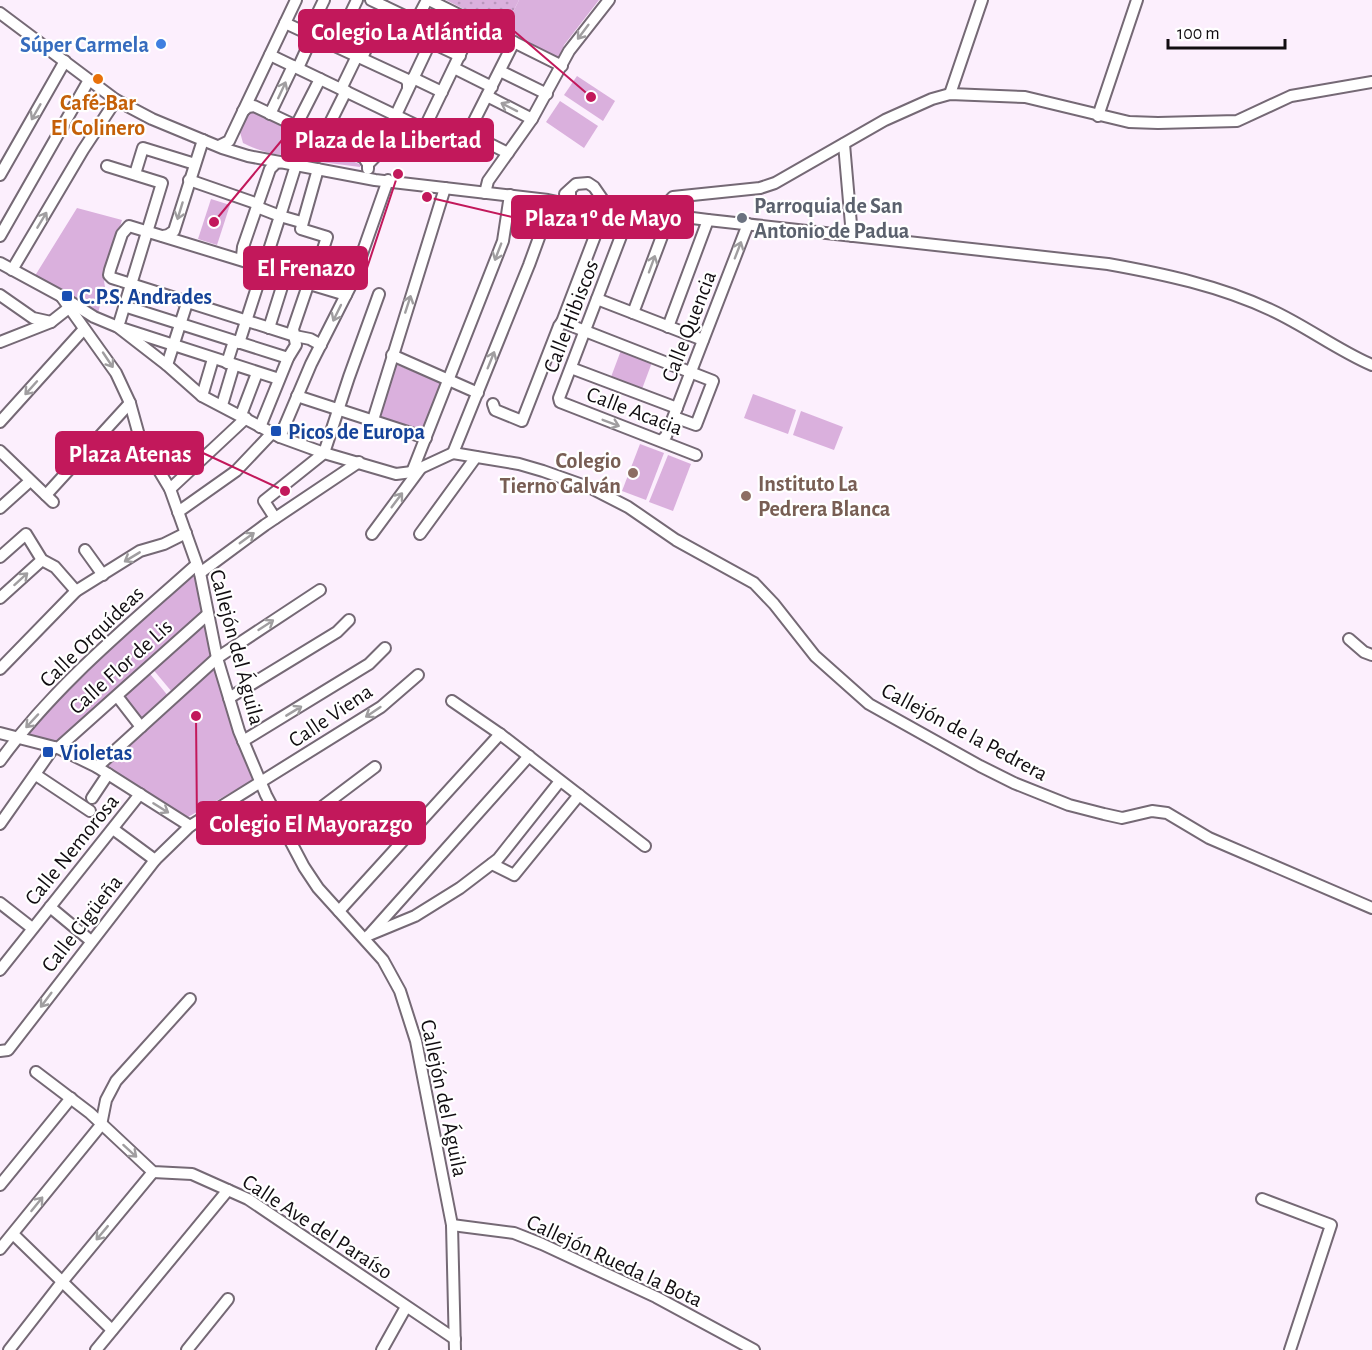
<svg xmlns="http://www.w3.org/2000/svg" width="1372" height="1350" font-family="'Alegreya Sans',sans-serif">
<defs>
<pattern id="grass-dots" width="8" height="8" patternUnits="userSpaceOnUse" patternTransform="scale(1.5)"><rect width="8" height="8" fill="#dab0dd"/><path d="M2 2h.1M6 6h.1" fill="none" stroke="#ba96bd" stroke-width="1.8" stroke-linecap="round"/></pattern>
</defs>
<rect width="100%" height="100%" fill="#fceffd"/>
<path fill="url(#grass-dots)" d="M446,0H519L504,30Z"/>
<g fill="#dab0dd">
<path d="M519,0H599L564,45L559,58L504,30Z"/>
<path d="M577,76L615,101L603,121L564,95Z"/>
<path d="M560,101L598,126L584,148L546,122Z"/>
<path d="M250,111L361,165L360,167L313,161L312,157L292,153C282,159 254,149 243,143L240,132Z"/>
<path d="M211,199L230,205L217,245L198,239Z"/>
<path d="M77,208L122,220L104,281L105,287L98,313L33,279Z"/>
<path d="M623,345L654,357L639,397L608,385Z"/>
<path d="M395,364L444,384L425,432L378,418Z"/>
<path d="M753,394L796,410L788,434L744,418Z"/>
<path d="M801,411L843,427L834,450L793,435Z"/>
<path d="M640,444L664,453L646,500L622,491Z"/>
<path d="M668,455L691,464L673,511L649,502Z"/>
<path d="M196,569L205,613L57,744L22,734L105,650Z"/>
<path d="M206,619L213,655L172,692L151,667Z"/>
<path d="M215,665L253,780L188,817L103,766Z"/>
<path d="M146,669L169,697L141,723L118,694Z"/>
</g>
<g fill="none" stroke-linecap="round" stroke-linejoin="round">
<defs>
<g id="minor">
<path d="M371,0L430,28L433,35"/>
<path d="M429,0L562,66"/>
<path d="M0,13L116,100L152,119L222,148L248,156L375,180L548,200L572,205"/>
<path d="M416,21L427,0"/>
<path d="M285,23L406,79L408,83V88"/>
<path d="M308,33L324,0"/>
<path d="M430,42L460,56"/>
<path d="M335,46L357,0"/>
<path d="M270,55L424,129L475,23"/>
<path d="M362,58L385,7"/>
<path d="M298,68L313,35"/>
<path d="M454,68L492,87"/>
<path d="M500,71L547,94"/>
<path d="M413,78L442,92"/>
<path d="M341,89L357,56"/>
<path d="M950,94L982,0"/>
<path d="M487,96L532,119"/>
<path d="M243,111L248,107L254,106L364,158L368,164V169"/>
<path d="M270,114L293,66"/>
<path d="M1098,116L1137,0"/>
<path d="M426,125L451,137L468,133L508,153"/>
<path d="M296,126L320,79"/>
<path d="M468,133L514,42"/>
<path d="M322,139L346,91"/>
<path d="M844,144L852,236"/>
<path d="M219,146L229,141L296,0"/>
<path d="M368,164L377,155L446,9"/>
<path d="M296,165L280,216L301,222"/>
<path d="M107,166L162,183L118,327L279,379"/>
<path d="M135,174L143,148L195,164"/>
<path d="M0,175L65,61"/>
<path d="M189,180L258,204"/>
<path d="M570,190V202L575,208L583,211L614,208L708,220L1108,264C1164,274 1220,286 1271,310C1306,326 1337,350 1372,365"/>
<path d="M485,193L488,181L532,119L569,51L609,0"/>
<path d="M565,194L576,184L588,183L594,187L603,200L613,206"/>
<path d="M631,210L559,398L560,402L696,455"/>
<path d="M658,213L673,197L760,188L775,183L885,120L932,99L950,94L1025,97L1129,122L1158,123L1237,121L1291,96L1372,82"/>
<path d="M0,236L89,80"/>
<path d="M163,236L168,235L174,231L203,140"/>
<path d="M245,261L242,256L243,247L270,169L276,163L282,162"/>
<path d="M0,263L61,296L94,317L118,327L167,365L202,396L280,437L324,453L396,474L412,472L453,453"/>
<path d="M12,270L83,150L116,100"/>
<path d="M306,283L313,280L327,237L301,229L318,169"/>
<path d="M0,295L33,318L51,322"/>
<path d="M61,296L116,373L130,403L140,439L170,489L200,573L217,658L239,731L266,795L304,867L318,888L383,960L400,991L416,1041L452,1225L455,1350"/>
<path d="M597,299L703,340"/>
<path d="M124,306L288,358"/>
<path d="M633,313L670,215"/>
<path d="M562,322L608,202"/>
<path d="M668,327L708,220"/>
<path d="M269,328L286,274"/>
<path d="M0,342L51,322L70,307"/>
<path d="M239,343L280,216L257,207"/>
<path d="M321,345L310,339L295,336L112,278L109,275L110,270L122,234L129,226L286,274L304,280L306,283L346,295"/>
<path d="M392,355L478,393"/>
<path d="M227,363L234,341"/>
<path d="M167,365L187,303"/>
<path d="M571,368L677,408"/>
<path d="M202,396L213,359"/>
<path d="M297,396L426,438"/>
<path d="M493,404L495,410L522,421L559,326L562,322L713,381L696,425L674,417"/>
<path d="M222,405L234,365"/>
<path d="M241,415L257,373"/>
<path d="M373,420L445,188"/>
<path d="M0,422L84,329"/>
<path d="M260,427L288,358L296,345L293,329L307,288L306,283"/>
<path d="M280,437L311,364L351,285L388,180"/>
<path d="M662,440L666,436L748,224"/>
<path d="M0,451L53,502"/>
<path d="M453,453L519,464L543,471L591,488L628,507L676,540L754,583L774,604L815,656L869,704L980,766L1014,783L1069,805L1104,814L1122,818L1152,811L1167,813L1209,838L1372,908"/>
<path d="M453,453L529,265L552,202"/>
<path d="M412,472L503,241L510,195"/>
<path d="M170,489L246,418"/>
<path d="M46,495L130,403"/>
<path d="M0,508L30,481"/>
<path d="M178,512L236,471L272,433"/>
<path d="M275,518L264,501L324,453L349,377L379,294"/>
<path d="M372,534L420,469"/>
<path d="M420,534L476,457"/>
<path d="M85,550L103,575"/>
<path d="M0,557L26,534L42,560L55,567L76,591"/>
<path d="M200,573L265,525L359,462"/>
<path d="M0,598L42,560"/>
<path d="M1349,639L1364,652L1372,655"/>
<path d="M0,669L76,591L140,551L164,544L186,533"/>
<path d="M117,696L141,727"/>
<path d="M229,698L337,632L349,620"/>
<path d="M452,701L500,734L645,846"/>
<path d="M0,733L58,748L97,767L190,826"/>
<path d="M243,741L369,664L385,648"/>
<path d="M58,748L208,614"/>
<path d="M0,761C54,686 128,626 196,565"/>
<path d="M97,767L217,658L320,590"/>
<path d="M36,775L90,811"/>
<path d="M92,798L108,774"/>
<path d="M0,824L54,747"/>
<path d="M113,829L155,860"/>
<path d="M286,834L375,767"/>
<path d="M492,864L514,875L579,795"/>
<path d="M0,903L32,928"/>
<path d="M50,907L91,941"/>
<path d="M339,911L500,734"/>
<path d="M371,933L529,756"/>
<path d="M369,935L415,916L460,888L498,859L560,781"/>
<path d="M0,970L140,794"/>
<path d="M0,1051L8,1050L155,860L190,826L381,707L418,675"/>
<path d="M36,1072L90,1113L153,1172L192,1174L248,1199L455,1339"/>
<path d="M0,1185L71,1098"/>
<path d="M1262,1199L1331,1225L1290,1350"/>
<path d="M452,1225L514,1233L542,1244L656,1297L754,1350"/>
<path d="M13,1234L112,1330"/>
<path d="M0,1249L101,1125L106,1100L116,1081L190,999"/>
<path d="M9,1350L62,1282L153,1172"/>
<path d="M96,1350L228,1190"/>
<path d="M187,1350L228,1299"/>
<path d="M382,1350L406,1307"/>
</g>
</defs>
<use href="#minor" stroke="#756975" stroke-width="14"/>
<use href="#minor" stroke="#fff" stroke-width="10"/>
</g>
<defs><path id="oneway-shaft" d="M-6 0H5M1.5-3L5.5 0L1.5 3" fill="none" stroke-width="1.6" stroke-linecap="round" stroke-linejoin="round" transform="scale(1.5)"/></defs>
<g stroke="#a09ea0">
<use href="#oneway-shaft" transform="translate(583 32) rotate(127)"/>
<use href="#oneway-shaft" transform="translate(282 90) rotate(-65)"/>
<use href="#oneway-shaft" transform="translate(509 107) rotate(-153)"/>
<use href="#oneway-shaft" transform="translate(36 112) rotate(120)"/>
<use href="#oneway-shaft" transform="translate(180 211) rotate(107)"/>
<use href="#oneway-shaft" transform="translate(42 220) rotate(-59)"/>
<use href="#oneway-shaft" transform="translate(738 250) rotate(-69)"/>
<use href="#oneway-shaft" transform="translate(498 252) rotate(111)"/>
<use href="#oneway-shaft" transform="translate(652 264) rotate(-70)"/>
<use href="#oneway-shaft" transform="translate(408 304) rotate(-72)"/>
<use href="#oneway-shaft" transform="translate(337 313) rotate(116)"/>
<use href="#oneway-shaft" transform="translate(108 360) rotate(56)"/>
<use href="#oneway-shaft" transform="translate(491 360) rotate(-68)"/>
<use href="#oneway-shaft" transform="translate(31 388) rotate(132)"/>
<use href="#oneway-shaft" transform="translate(611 423) rotate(21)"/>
<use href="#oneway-shaft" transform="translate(397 500) rotate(-53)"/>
<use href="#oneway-shaft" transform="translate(247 538) rotate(-36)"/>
<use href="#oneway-shaft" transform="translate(132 557) rotate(149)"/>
<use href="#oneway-shaft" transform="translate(21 579) rotate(-42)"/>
<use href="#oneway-shaft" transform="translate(266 625) rotate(-33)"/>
<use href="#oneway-shaft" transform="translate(294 711) rotate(-31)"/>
<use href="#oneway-shaft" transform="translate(373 712) rotate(146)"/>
<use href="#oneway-shaft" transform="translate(32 721) rotate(133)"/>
<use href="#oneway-shaft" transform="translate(161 808) rotate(32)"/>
<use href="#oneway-shaft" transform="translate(46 1000) rotate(127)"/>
<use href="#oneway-shaft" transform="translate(130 1151) rotate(42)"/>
<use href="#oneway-shaft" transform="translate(37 1204) rotate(-51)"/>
<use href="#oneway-shaft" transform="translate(102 1233) rotate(130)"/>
</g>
<circle fill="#3f7fe0" stroke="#fff" stroke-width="2" cx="161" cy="44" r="6"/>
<circle fill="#e8710a" stroke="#fff" stroke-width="2" cx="98" cy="79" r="6"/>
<circle fill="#6b7280" stroke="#fff" stroke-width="2" cx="742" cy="218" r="6"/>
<g fill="#1a4fb4" stroke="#fff" stroke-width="2">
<rect x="61" y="290" width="12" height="12" rx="3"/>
<rect x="270" y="425" width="12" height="12" rx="3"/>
<rect x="42" y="746" width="12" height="12" rx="3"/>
</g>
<g fill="#8d6e63" stroke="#fff" stroke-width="2">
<circle cx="633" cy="473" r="6"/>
<circle cx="746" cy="496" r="6"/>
</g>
<g text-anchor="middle" stroke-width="4.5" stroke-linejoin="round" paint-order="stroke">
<g font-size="22" font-weight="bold" fill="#366cbe" stroke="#fff" text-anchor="end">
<text x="149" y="52">Súper Carmela</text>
</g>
<g font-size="22" font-weight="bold" fill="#c56008" stroke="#fff">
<text x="98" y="110">Café-Bar<tspan x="98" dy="25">El Colinero</tspan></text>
</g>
<g font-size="22" font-weight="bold" fill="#5b616d" stroke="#fff" text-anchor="start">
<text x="754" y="213">Parroquia de San<tspan x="754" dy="25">Antonio de Padua</tspan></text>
</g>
<g font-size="22" font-weight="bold" fill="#164399" stroke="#fff" text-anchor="start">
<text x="79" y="304">C.P.S. Andrades</text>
<text x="288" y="439">Picos de Europa</text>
<text x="60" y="760">Violetas</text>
</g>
<g font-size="22" fill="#110d11" stroke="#fff">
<text transform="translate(570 316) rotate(-69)" y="8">Calle Hibiscos</text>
<text transform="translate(688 326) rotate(-69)" y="8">Calle Quencia</text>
<text transform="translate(635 410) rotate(21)" y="8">Calle Acacia</text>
<text transform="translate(91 636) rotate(-44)" y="8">Calle Orquídeas</text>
<text transform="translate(238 647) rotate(75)" y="8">Callejón del Águila</text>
<text transform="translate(120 666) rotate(-42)" y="8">Calle Flor de Lis</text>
<text transform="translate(330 715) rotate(-34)" y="8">Calle Viena</text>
<text transform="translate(965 731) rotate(28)" y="8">Callejón de la Pedrera</text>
<text transform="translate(71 849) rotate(-51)" y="8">Calle Nemorosa</text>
<text transform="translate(81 923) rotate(-52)" y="8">Calle Cigüeña</text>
<text transform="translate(445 1098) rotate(78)" y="8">Callejón del Águila</text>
<text transform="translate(318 1226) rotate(33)" y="8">Calle Ave del Paraíso</text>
<text transform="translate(615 1260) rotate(25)" y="8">Callejón Rueda la Bota</text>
</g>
<g font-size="22" font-weight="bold" fill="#785e54" stroke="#fff" text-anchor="end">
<text x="621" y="468">Colegio<tspan x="621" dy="25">Tierno Galván</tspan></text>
<text x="758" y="491" text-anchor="start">Instituto La<tspan x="758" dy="25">Pedrera Blanca</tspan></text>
</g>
</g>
<path fill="none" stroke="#c2185b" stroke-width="2" d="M591 97L514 31M214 222L282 140M427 197L512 217M398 174L367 268M285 491L203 453M196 716L197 823"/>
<g fill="#c2185b" stroke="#fff" stroke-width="2">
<circle cx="591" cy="97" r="6"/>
<circle cx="214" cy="222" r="6"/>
<circle cx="427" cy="197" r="6"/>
<circle cx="398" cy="174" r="6"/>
<circle cx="285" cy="491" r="6"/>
<circle cx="196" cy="716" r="6"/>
</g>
<g fill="#c2185b" stroke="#c2185b" stroke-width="2">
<rect x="299" y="10" width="215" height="42" rx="6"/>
<rect x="282" y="119" width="211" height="42" rx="6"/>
<rect x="512" y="196" width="181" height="42" rx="6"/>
<rect x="244" y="247" width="123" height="42" rx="6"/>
<rect x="56" y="432" width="147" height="42" rx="6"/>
<rect x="197" y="802" width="228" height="42" rx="6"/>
</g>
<g font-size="24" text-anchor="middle" font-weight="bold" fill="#fff">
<text x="407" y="40">Colegio La Atlántida</text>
<text x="388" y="148">Plaza de la Libertad</text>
<text x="603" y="226">Plaza 1º de Mayo</text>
<text x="306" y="276">El Frenazo</text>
<text x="130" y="462">Plaza Atenas</text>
<text x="311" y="832">Colegio El Mayorazgo</text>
</g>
<path d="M1168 39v9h117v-9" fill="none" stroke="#110d11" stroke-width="3"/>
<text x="1177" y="39" font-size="18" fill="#110d11" stroke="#ffffff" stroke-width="4.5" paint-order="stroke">100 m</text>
</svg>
